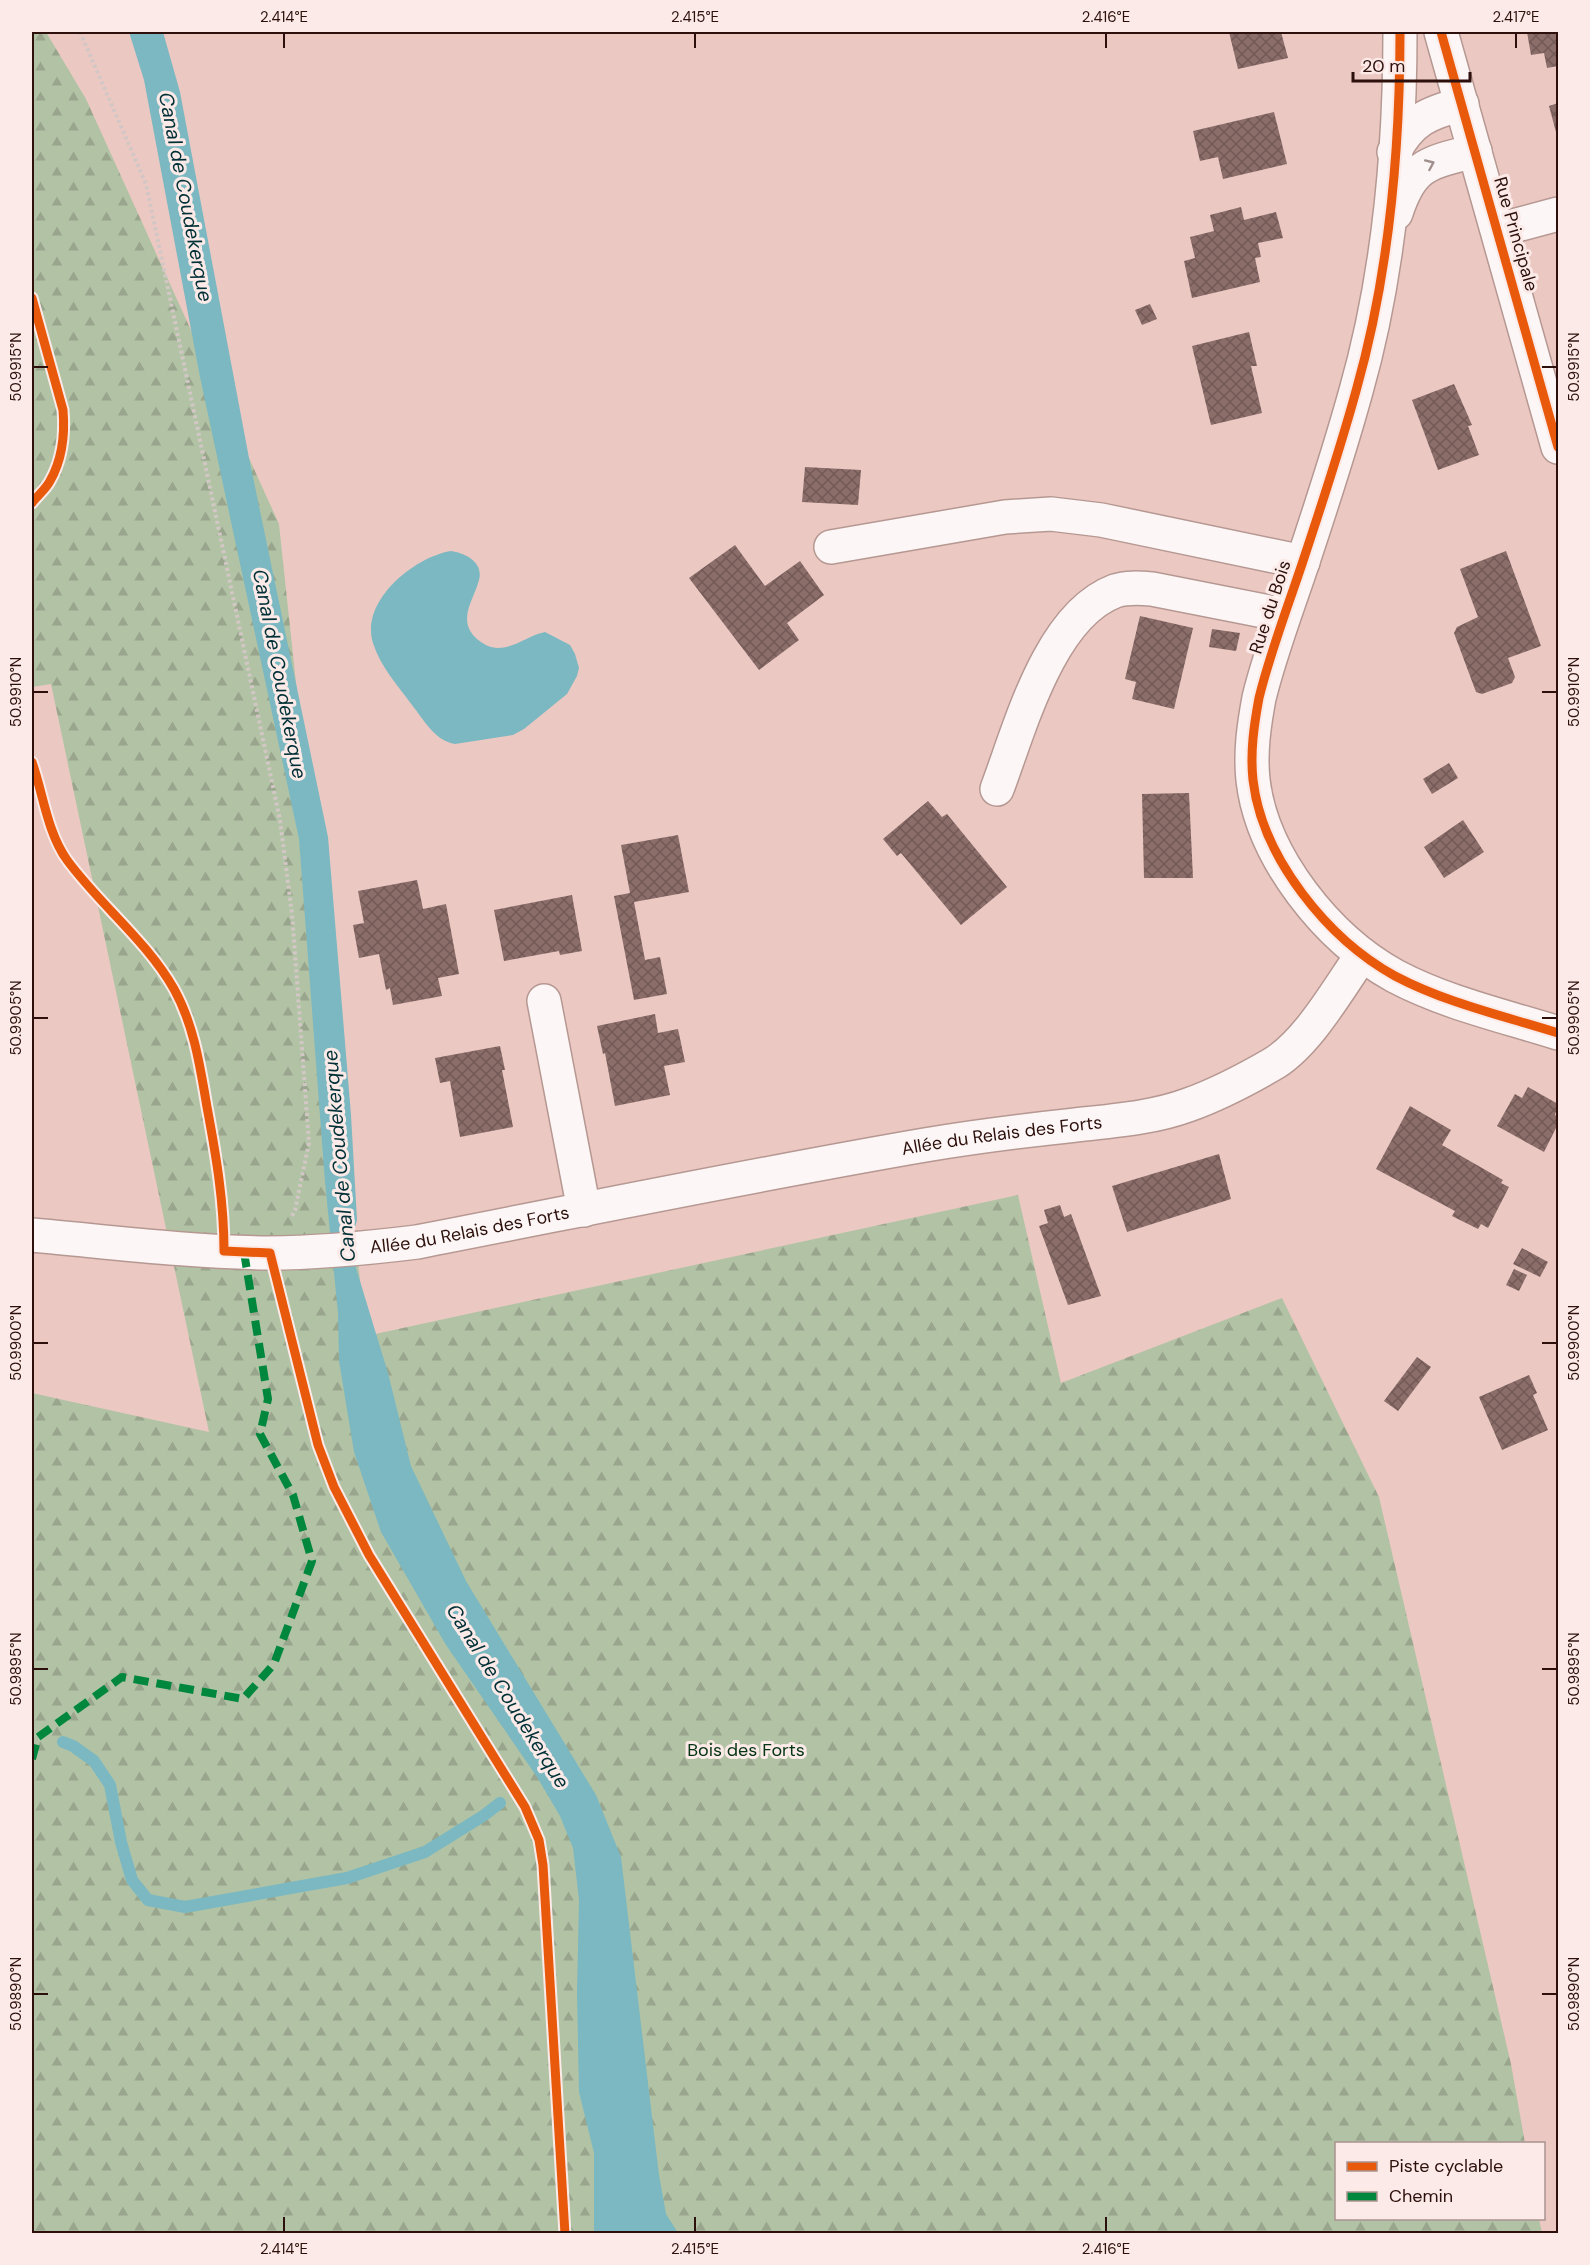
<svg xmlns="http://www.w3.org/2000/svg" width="1590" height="2265" font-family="'DM Sans',sans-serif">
<defs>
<pattern id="forest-firs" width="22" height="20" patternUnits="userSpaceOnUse" patternTransform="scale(1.5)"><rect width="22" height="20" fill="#b2c3a5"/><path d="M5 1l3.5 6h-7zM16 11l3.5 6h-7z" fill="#99a68d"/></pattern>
<pattern id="building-cross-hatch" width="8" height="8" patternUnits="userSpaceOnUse" patternTransform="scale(1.5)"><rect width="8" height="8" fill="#8b6e6a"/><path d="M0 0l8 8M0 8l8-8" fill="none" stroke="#725956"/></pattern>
</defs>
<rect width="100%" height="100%" fill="#ecc8c2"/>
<path fill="url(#forest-firs)" d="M32,32H46L86,99L279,524L366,1336L1018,1195L1061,1383L1282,1298L1379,1497L1511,2064L1525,2143L1336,2144V2218L1539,2219L1542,2233L32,2234V1393L209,1432L51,684L32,687Z"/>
<g fill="#7bb8c1">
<path d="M129,32H163L180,92L249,458L328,837L351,1115L357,1220L354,1231L356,1268L388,1373L411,1466L466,1581L596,1795L621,1857L659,2175L666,2214L678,2233H594V2153L579,2092L577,1993L579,1900L573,1848L560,1816L537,1777L446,1645L381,1532L354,1452L339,1361L338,1313L325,1182L299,839L200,377L144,80Z"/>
<path d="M451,551C465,553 484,562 479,580C474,600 456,620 477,639C483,644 490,648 498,648C515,648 529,635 545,632L570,645L575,654L579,668L577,676L567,694L524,729L513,735L455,744C435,741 424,720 412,705C398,686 380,666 373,643C360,601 414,557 451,551Z"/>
</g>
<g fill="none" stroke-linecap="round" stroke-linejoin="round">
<path stroke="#7bb8c1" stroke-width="12" d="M63,1742L73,1746L94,1761L110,1785L121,1842L132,1880L148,1900L185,1907L347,1878L425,1852L483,1816L500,1803"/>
</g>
<g fill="url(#building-cross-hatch)">
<path d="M1229,32H1281L1288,58L1238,69Z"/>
<path d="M1527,32H1558V66L1547,68L1544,53L1531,55Z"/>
<path d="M1558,103V131L1556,132L1549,106Z"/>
<path d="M1274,112L1287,164L1223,179L1218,157L1200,161L1193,131Z"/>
<path d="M1241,207L1244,220L1276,212L1283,238L1258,243L1261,257L1255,258L1260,282L1192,298L1184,261L1195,258L1190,237L1214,231L1210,215Z"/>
<path d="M1150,304L1157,319L1142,325L1135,310Z"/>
<path d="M1249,332L1257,366H1251L1262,413L1211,425L1192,346Z"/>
<path d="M1454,384L1472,425L1468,426L1479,455L1438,470L1412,400Z"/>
<path d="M805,467L861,470L858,505L802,502Z"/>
<path d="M735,545L765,586L800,561L824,595L787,623L799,640L759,670L689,578Z"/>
<path d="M1506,551L1541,646L1508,658L1515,677L1512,683L1482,694L1476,692L1454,633L1457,627L1478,617L1460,569Z"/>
<path d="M1140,616L1193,628L1174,709L1132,699L1136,682L1125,679Z"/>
<path d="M1212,629L1240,633L1236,651L1209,647Z"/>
<path d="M1449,763L1458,778L1432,794L1423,779Z"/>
<path d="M1189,793L1193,878H1144L1142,794Z"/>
<path d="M928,801L942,817L947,814L1007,887L961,925L901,853L897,856L883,839Z"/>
<path d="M1463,820L1484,852L1444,878L1424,847Z"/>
<path d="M678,835L689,892L634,902L645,960L660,957L667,994L634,1000L614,896L630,893L621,845Z"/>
<path d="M417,880L423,909L446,904L459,974L438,978L442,996L393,1005L390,988L386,990L379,954L359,958L353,925L364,923L358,891Z"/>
<path d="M572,895L582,951L560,955L559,951L504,961L494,910Z"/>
<path d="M655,1014L658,1033L678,1029L685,1062L664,1066L670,1095L615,1106L605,1053L603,1054L597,1026Z"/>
<path d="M500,1046L505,1070H502L513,1127L460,1137L450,1081L440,1083L435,1058Z"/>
<path d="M1528,1087L1558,1104L1555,1115L1558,1117V1124L1544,1152L1497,1126L1515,1094L1522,1098Z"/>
<path d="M1410,1106L1451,1130L1442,1145L1503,1180L1501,1183L1509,1187L1488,1228L1481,1224L1478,1229L1452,1216L1455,1211L1376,1169Z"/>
<path d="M1219,1154L1231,1199L1127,1232L1112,1186Z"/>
<path d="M1060,1205L1064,1217L1071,1214L1101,1296L1068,1305L1039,1226L1048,1223L1044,1210Z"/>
<path d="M1522,1248L1548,1262L1540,1277L1513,1264Z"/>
<path d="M1514,1269L1527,1275L1519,1291L1506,1285Z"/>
<path d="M1417,1357L1431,1367L1398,1411L1384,1401Z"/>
<path d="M1529,1375L1537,1393L1533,1395L1548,1430L1502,1450L1479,1397Z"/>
</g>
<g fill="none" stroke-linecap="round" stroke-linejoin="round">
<defs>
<g id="minor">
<path d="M1400,32C1400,151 1389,275 1356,391C1340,449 1321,507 1302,564C1287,609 1270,653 1259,698C1254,725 1250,752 1253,780C1262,858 1328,939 1395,976C1446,1003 1504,1016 1558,1033"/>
<path d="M1441,32L1558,447"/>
<path d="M1394,152C1411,120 1428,113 1462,104"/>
<path d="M1396,213C1412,163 1429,163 1475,151"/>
<path d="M1498,230L1558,214"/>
<path d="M831,547L1005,517L1051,514L1101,520L1303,562"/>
<path d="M997,789C1020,728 1049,616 1115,591C1127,587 1139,588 1152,589L1284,615"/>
<path d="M544,1001L584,1210"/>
<path id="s1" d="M32,1235C110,1242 189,1252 268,1253C317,1253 368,1248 417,1242C587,1209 756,1174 925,1145C973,1137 1020,1131 1067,1126C1108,1121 1150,1119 1188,1105C1216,1095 1245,1080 1271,1065C1307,1045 1338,989 1362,955"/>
</g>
</defs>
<use href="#minor" stroke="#b69893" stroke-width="36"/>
<path stroke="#d2c7c5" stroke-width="4" stroke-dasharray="3 3" stroke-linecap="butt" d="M80,32L146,184L280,820L292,914L309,1143L295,1210L292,1216"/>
<use href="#minor" stroke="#fcf7f6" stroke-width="33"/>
<path stroke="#00873e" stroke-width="8" stroke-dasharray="15 8" stroke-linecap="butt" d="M32,1759L38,1737L122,1677L243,1699L274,1664L312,1561L293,1495L260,1434L268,1399L244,1252"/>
<defs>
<g id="cycleway">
<path d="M1400,32C1400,151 1389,275 1356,391C1340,449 1321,507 1302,564C1287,609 1270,653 1259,698C1254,725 1250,752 1253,780C1262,858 1328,939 1395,976C1446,1003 1504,1016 1558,1033"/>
<path d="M1441,32L1558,447"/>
<path d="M32,298L63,410C65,434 62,460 50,481C46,489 37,496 32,503"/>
<path d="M32,762C43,793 47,832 67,860C100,905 146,940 174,989C194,1025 200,1066 207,1107C216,1155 224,1201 224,1251L270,1253L318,1445L334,1487L369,1555L525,1807L539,1840L543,1865L565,2234"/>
</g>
</defs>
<use href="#cycleway" stroke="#fbeae7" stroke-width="13"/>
<use href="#cycleway" stroke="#e8590c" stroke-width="9"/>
</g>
<defs><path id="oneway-chevron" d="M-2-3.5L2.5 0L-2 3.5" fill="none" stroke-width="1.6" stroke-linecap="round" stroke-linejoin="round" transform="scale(1.5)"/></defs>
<use stroke="#9f8f8d" href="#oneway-chevron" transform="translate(1430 164) rotate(-24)"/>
<path fill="none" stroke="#2d100c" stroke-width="2" d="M284,33V48M695,33V48M1106,33V48M1516,33V48M33,367H48M1542,367H1557M33,692H48M1542,692H1557M33,1018H48M1542,1018H1557M33,1343H48M1542,1343H1557M33,1669H48M1542,1669H1557M33,1994H48M1542,1994H1557M284,2217V2232M695,2217V2232M1106,2217V2232"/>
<g text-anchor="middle" stroke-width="6" stroke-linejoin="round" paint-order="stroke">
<g font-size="18" fill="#2d100c" stroke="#fbeae7">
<text transform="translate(1516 234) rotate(74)" y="6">Rue Principale</text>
<text transform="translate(1270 607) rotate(-72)" y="6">Rue du Bois</text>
<text dy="6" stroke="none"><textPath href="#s1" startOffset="981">Allée du Relais des Forts</textPath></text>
<text dy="6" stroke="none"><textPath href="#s1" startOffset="440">Allée du Relais des Forts</textPath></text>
</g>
<g font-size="18" fill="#033313" stroke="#fbeae7">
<text x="746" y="1756">Bois des Forts</text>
</g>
<g font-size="20" font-style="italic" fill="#003037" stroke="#fbeae7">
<text transform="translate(186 197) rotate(79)" y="7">Canal de Coudekerque</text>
<text transform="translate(280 674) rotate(79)" y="7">Canal de Coudekerque</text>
<text transform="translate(339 1156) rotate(-95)" y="7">Canal de Coudekerque</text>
<text transform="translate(508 1696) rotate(58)" y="7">Canal de Coudekerque</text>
</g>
</g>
<rect width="1590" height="2265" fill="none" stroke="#fbeae7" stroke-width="66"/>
<rect x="1335" y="2142" width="210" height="78" fill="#fbeae7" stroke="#a9938f" stroke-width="1.5"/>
<rect x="1347" y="2162" width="30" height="9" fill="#e8590c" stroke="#a9938f" stroke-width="1.5"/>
<text x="1389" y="2172" font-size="18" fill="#2d100c">Piste cyclable</text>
<rect x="1347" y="2192" width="30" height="9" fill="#00873e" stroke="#a9938f" stroke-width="1.5"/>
<text x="1389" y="2202" font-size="18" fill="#2d100c">Chemin</text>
<path d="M1353 72v9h117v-9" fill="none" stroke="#2d100c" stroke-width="3"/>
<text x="1362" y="72" font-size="18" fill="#2d100c" stroke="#fbeae7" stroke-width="4.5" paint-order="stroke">20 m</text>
<rect x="33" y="33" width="1524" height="2199" fill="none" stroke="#2d100c" stroke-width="2"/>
<g font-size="15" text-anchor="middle" fill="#2d100c">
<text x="284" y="22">2.414°E</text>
<text x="695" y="22">2.415°E</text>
<text x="1106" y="22">2.416°E</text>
<text x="1516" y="22">2.417°E</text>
<text transform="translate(16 367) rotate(-90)" y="5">50.9915°N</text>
<text transform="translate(1574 367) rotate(-90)" y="5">50.9915°N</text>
<text transform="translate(16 692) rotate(-90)" y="5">50.9910°N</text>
<text transform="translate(1574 692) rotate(-90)" y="5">50.9910°N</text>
<text transform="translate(16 1018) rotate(-90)" y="5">50.9905°N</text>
<text transform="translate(1574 1018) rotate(-90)" y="5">50.9905°N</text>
<text transform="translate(16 1343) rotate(-90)" y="5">50.9900°N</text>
<text transform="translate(1574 1343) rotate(-90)" y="5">50.9900°N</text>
<text transform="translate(16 1669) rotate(-90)" y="5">50.9895°N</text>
<text transform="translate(1574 1669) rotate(-90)" y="5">50.9895°N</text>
<text transform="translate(16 1994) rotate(-90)" y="5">50.9890°N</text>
<text transform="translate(1574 1994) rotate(-90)" y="5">50.9890°N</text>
<text x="284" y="2254">2.414°E</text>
<text x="695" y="2254">2.415°E</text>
<text x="1106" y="2254">2.416°E</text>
</g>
</svg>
